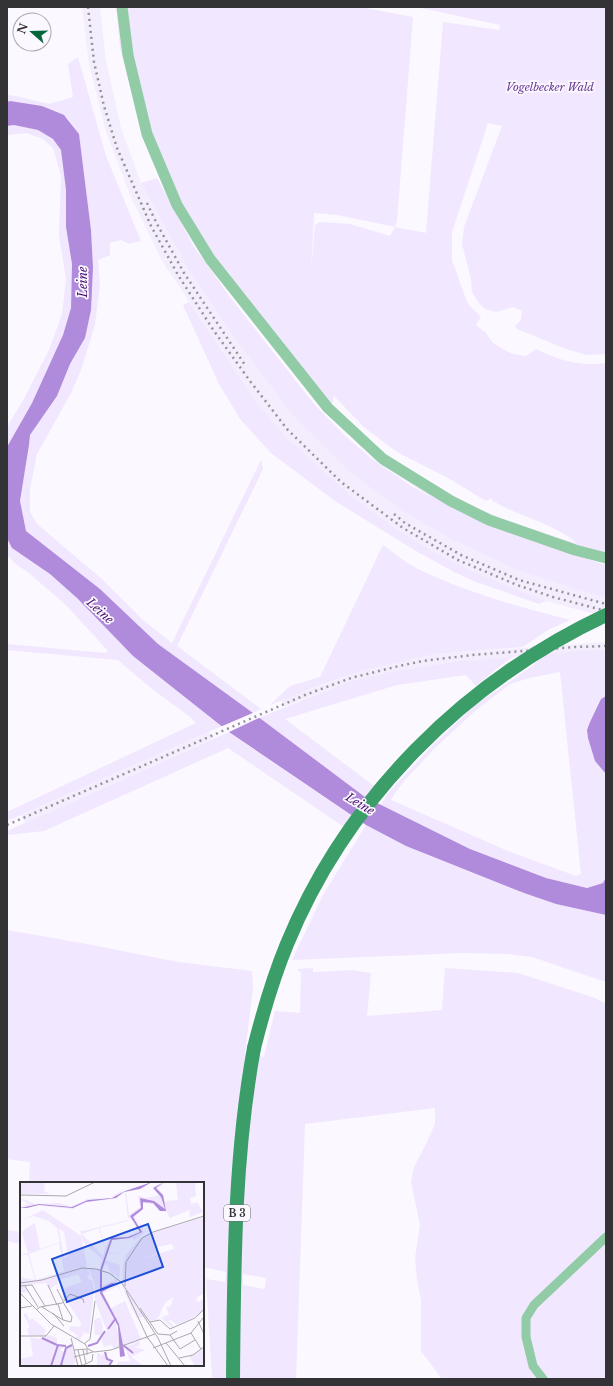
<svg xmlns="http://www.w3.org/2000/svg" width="613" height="1386" font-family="'Libre Baskerville',serif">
<rect width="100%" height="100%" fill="#fbf8ff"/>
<g fill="#f4edfd">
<path d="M82,7H100L106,60L121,128L141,183L190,272L233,336L294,417L403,511L449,538L517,570L598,596L606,597V616L587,612L546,601L472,571L431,550L392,526L350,495L287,438L257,403L162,261L131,197L106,132L89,64Z"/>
<path d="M606,642V650L459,661L394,671L348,682L286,706L281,700L368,669L436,654Z"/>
<path d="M209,732L214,738L25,823L21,815Z"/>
</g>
<g fill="#f1e7ff" fill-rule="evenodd">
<path d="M116,7H360L413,17L397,221L395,227L426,233L443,22L499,30L500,25L416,7H606V354L587,355L566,349L517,329L515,326L521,320L522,311L513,307L496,312L485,309L478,302L472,292L471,279L462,244L464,227L502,126L488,123L452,232V260L464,294L469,305L481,317L476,325L486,333L492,342L501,348L513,354L526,356L536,349C558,360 581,367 606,363V563L584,558L606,565V597L598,596L517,570L449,538L403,511L355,476L294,417L233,336L190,272L141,183L157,178L194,247L233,301L314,404L344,435L372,459L411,486L433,498L376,461L323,409L208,265L142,131L120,47ZM314,213L338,215L395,227L390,236L350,224L320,222L315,225L311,271ZM334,396L365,428L397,452L448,478L486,501L491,498L493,501C500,505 508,509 515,512C537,521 558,528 577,543L562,539L501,518L464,502L411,472L386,455L332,404Z"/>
<path d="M78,57L106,156L141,241L129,244L121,240L110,243V255L98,260L100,284L95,325L81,370L71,393L37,454L30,489V512L37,524L103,580L143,620L172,643L261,460L263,469L177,646L261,709L253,713L158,644L100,589L26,531L20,501L29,445L30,435L57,396L70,364L85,338L93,267L91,230L79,134L67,117L42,106L7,102V95L16,96L49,104L73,97L68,64Z"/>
<path d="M14,125L38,130L53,139L61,150L66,190V227L72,264L71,308L63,335L32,403L7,447V427L25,397L49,350L62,314L66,279L59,235L61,176L53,148L43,139L27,133L7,135V126Z"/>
<path d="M189,302L257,403L287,438L350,495L392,526L431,550L472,571L546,601L539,604L476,582L454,572L416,551L335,501L271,453L240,419L219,384L183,305Z"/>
<path d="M7,538L12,548L50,574L77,598L133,656L222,726L7,821V812L196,723L189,716L152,689L118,660L7,650V644L106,653L108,651L66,605L29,573L17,565L7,555Z"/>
<path d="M383,545C394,553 406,563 418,569C466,592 518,607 570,620L548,630L523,647L436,654L368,669L318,686L270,705L290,686L320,677Z"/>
<path d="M589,650H606V696L601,699L603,770L606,774V877L603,883L587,888L546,878L470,849L381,805L388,793L430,748L474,706L531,667L546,654ZM560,672L581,874L576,876L508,851L391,800L395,793L405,780L436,747L475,711L510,684L529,678Z"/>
<path d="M513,657L505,662L476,686L466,675L397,685L285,719L374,786L365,797L259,718L348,682L394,671L459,661Z"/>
<path d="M229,732L352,816L344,827L228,748L44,831L7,835V831Z"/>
<path d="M366,825L406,846L524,893L556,904L606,915V982L532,957L508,954L463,953L292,960L323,895Z"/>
<path d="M7,930L87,944L178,962L252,971L253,988L245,1053L264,1057L275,1011L300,1013L301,973L297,969L313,968V972L351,970L371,973L367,1016L442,1010L445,968L518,973L595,998L606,1004V1379H442L421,1351V1300L417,1280L415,1258L420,1225L411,1182L414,1167L425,1146L435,1124V1108L305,1124L296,1379H212L206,1279L203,1278V1270L206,1279L225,1282L226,1272L203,1267V1183H29L30,1162L7,1159ZM243,1274L266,1278L265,1287L264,1289L243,1285Z"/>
<path d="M7,1230L21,1232V1244L7,1241Z"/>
</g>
<g fill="#b08bdb">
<path d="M10,101L42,106L64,115L79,134L91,230L93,267L91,310L85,338L70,364L57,396L30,435L29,445L20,501L26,531L100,589L158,644L253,713L365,797L470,849L546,878L587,888L603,883L606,877V915L556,904L524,893L406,846L366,825L229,732L133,656L77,598L50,574L12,548L7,538V447L32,403L63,335L71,308L72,264L66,227V190L61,150L53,139L38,130L14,125L7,126V102Z"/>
<path d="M606,696V774L595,761L588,738L587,730L590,722L601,699Z"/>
</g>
<path fill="#fbf8ff" d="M255,712L261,717L227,733L220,727Z"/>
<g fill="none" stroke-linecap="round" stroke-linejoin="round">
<path stroke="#91cca6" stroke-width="9" d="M543,1379L533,1366L526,1337V1318L534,1305L606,1237"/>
<path stroke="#91cca6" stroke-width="11" d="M122,7L128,55L147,134L177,205L210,259L328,408L383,459L451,501L489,520L575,550L606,558"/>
<path stroke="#3b9d68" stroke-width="14" d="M233,1379C234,1268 234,1157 254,1048"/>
<g stroke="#959398" stroke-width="2.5" stroke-dasharray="2 4" stroke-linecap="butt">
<path d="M88,7L94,62L104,106L117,148L151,226L178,275L214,331L250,381L287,429L341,482L403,528L458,560L517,585L553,597L606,611"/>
<path d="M147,203L157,224L184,273L245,365"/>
<path d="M394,514L405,523L461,555L519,580L606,604"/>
<path d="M7,825L305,695L351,678L399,666L423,661L472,655L575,647L606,646"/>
</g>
<path stroke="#3b9d68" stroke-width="14" d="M254,1048C263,1012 273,978 287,944C347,798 464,682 606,615"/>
</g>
<g text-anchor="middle" stroke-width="3.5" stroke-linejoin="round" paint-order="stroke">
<rect fill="#fbf8ff" stroke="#6f6d72" stroke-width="1" x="224" y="1205" width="26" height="16" rx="3"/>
<g font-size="10" font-weight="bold" fill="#333235">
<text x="237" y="1217">B 3</text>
</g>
<g font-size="11" font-style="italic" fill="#683796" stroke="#fbf8ff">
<text x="550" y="91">Vogelbecker Wald</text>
</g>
<g font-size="12" font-style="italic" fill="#460f6f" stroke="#fbf8ff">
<text transform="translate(83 282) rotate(-90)" y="4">Leine</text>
<text transform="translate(100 611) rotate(42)" y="4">Leine</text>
<text transform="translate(360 804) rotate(31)" y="4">Leine</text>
</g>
</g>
<g transform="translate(20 1182)">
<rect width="184" height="184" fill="#fbf8ff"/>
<path d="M0,0H25L24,9L30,12H0ZM145,0L142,4L137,6L143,13L145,19L158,18L156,0H175L176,14L170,16L171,22L177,20L183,30L170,35L169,28L150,36L147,30L140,29L133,22L123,21V27L114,35L121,43L123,50L126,49L115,58L112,56L108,57H93L88,70L103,72L88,71L85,78L100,83L99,97L92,87L95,94L92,93L86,81L82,88L92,57L98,55L107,57L121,50L120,43L113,35L121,29L123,20L133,21L138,27L146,29L141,11L136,6ZM104,8L97,14L68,18L57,24L52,26L19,22L0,25L8,22L0,16L15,22L40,21L51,25L67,17L90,15ZM106,10L109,33L120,25L118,13L125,16L140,13L145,27L134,19L120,16L121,26L110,34L120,49L108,55L91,56L80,87L82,77L63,60L60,48L63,49L108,38L105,11L94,17L67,20L53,27L16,23L55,26L66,20L96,16ZM109,35L118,44L119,50L108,55H92L85,66L80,46L108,39ZM79,46L85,67L83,74L62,52ZM23,28L61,54L67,84L65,87H68L70,93L67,94L69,98H72L74,109L69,152L64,150L60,158L56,157L57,153L49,147L51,144L60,145L61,141L45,116L43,119L42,115L45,106L62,100L58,92L37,99L38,102L29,107L26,101L5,103L8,110L0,111V95L15,98L8,73H0L8,71L2,51L5,47L15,41L20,67L40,60L37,46L29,39L13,34L0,39ZM39,47L44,50L48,74L44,76ZM39,61L44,89L16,98L9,72ZM184,35V111L176,116L178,121L184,116V127L181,132L157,143L151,138L149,139L154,145L152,146L143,137H140L149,132L146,125L151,124L153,115L145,121L137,138L130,139L124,135L117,136L126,155L107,116L102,103L103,83L106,73L119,57L128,52ZM152,62L154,67L122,77L137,71V65ZM69,87L80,88V111L95,137L88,147L95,138L101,165L95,167L91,163L84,165L81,157L87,149L75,118V103ZM82,89L96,97L120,155L123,157L103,165L99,142L82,110L96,102L82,106ZM82,90L93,95L95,98L82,104ZM98,104L105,119L91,126L83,111ZM6,131L10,138L12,136L26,148L24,152L27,154L9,153L7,147L10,145L3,132ZM80,135L83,145L82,153L79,157L80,153H75L74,138ZM29,153L37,156V163L45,164L40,168L44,170L41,183L0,184V177L13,174L10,155L18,157ZM120,159L119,164L114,165L125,168L113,174L106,165ZM52,164L56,180L54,181L55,184L41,183L46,166ZM105,165L113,176L123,184H96L98,180L110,179ZM184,166V184H175L169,174ZM88,170L86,175L91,180L88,184H77V171L82,173Z" fill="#f1e7ff" fill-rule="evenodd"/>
<path d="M132,0L120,7L104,10L96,16L66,20L53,26L19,23L7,26H0L19,22L52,25L68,18L92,16L105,9ZM144,0L136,6L143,13L146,29H140L133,21L123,20V27L113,35L122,50L109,56L92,58L82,88V106L92,101L96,102L82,110L99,142L105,174L100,175L98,144L80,111V88L91,56L108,55L120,50L110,34L121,26L120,16L134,19L145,27L141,15L133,6Z" fill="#b08bdb"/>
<path fill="none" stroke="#b08bdb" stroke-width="2" d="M88,147L96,136M22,156L37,163M103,163L113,171M68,164L77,161L85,149M85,170L87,177L92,179L89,184M31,184L38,163L46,164M43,184L41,183L46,166L52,163"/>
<path fill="none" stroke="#aba9ae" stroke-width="1" d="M0,13L46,14L75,0M0,101L22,98L62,86L76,87L89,91L101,100L110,113L138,156L151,184M28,103L37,123M0,104L12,103L25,124M5,104L18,125M105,104L106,80L122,56L133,50L184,34M37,107L43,119M106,109L128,157M0,111L31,142L65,162M38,122L43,138L51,140L52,135L43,120M22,125L43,138M0,126L12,124M120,126L138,152L150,153L157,149M16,128L20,125L42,121L50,112L63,117L64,121M33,131L44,144M178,139L184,152M130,140L140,138L150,147L175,136L184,127M171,151L181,167L184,165M171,151L183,136M150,153L160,167L175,158M0,154H26L34,144M51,156L58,184M128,156L148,184M146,161L165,184M64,162L70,157L75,119M65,162L68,167L74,170L91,168L135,152M133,166L171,151M54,168L67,167V173M58,168L62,184M63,168L66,182M54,175L73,170M159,176L173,173L181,167M61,184L72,179L73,172"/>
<path fill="#1d4ed8" fill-opacity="0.15" stroke="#1d4ed8" stroke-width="2" d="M128,42L143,85L47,120L32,77Z"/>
<rect width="184" height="184" fill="none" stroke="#333235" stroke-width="2"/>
</g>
<rect width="613" height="1386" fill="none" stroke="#333235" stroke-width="16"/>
<g transform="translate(32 32) rotate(290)"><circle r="19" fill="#fbf8ff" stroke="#aba9ae"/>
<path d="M0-3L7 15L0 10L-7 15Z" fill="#05673c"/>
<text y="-6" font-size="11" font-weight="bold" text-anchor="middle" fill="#333235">N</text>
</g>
</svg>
